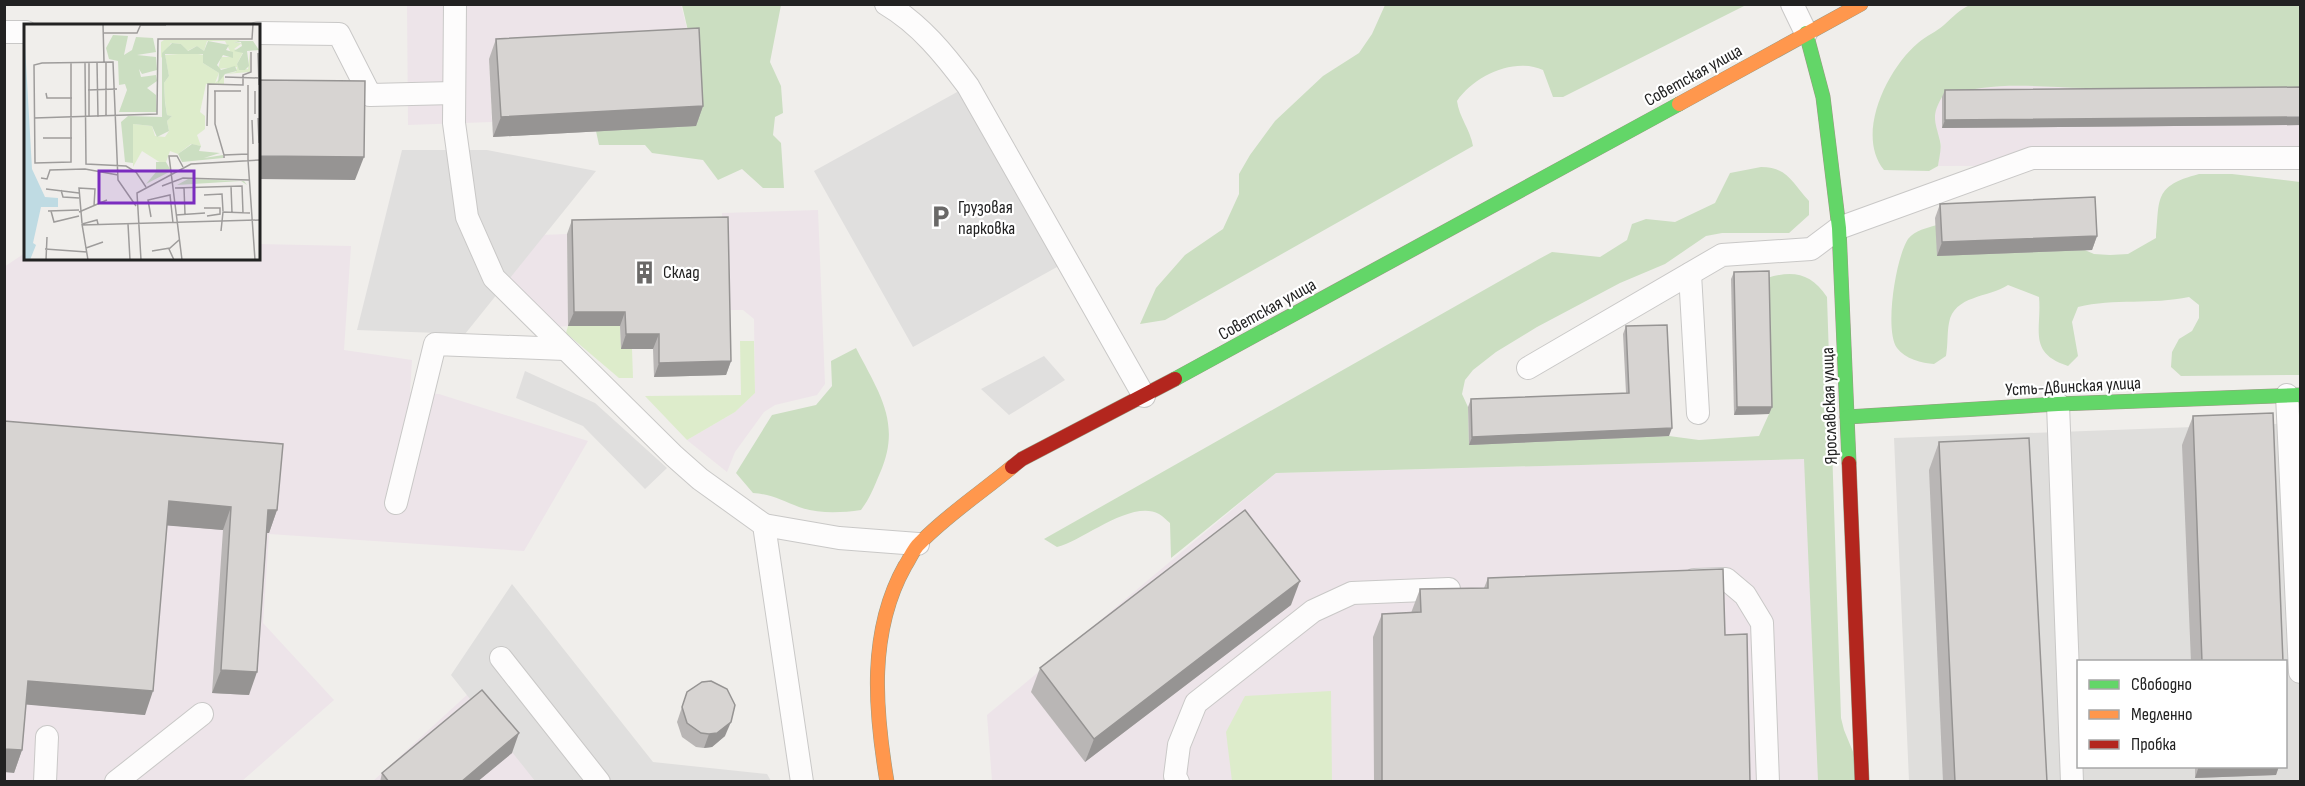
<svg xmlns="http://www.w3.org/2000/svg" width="2305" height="786" font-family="'Sofia Sans Condensed',sans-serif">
<rect width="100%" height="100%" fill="#f0eeeb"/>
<path fill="#dfdedc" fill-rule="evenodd" d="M2300,423V781H1909L1894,438ZM2078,662H2286V766H2078Z"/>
<g fill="#ede4e9">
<path d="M407,5H681L692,48L489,59L492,122L408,125Z"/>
<path d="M2018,85L2086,88H2300V165L1938,166L1941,143L1935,128L1934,111L1942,97L1972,88Z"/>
<path d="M818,210L825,384L817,395L775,405L764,412L735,452L727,472L687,440L735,412L755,393L754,319L743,310H724L722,213Z"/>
<path d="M567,234L568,326L554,327L507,282L484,237Z"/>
<path d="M258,244L351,246L344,350L412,360L410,392L439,394L588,441L524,551L269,534L263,623L334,700L242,781H5L4,267L25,253L26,258H258Z"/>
<path d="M1805,459L1820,781H992L987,715L1276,473Z"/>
<path d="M469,693L542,782H372Z"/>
</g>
<g fill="#ddeccb">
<path d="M620,321L621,348L632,349L633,378H619L566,333L568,326H594Z"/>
<path d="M740,341H754L755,393L735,412L687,440L645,396L741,395Z"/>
<path d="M1331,691L1332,781H1232L1226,732L1245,696Z"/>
</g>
<g fill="#cbdec1">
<path d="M682,5H781L770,62L781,86L783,113L775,117L773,135L781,143L784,188H763L742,169L718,180L703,160L652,153L645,145H599L596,131L692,48Z"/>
<path d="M1385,5H1746L1563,97H1553L1543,70C1514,57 1474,76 1457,101C1459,117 1470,129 1473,146L1165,320L1140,324L1156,288L1185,255L1223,229L1239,194V174L1250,155L1275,121L1323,76L1359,53L1372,34Z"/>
<path d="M1970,5H2300V88C2229,88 2158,91 2086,88C2033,87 1995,80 1942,97C1931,116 1935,121 1940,141C1942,148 1939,158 1938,166L1929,171L1884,170C1855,135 1887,69 1918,43C1926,36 1936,32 1944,25C1953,17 1960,9 1970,5Z"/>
<path d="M1761,167C1788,167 1792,183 1809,201V215L1789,233H1722L1706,236L1665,264L1620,283L1537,327L1496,352L1473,370L1465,380L1462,394L1468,407L1469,444L1669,436L1699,440L1759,436L1769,414L1767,278C1793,270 1811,273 1827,297L1841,718L1844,730L1865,781H1818L1804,459L1276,473L1171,558L1170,523C1167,521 1163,516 1159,514C1131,499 1083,541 1057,547L1044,539L1539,259L1552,252L1600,257L1627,240L1632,224L1646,219L1675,222L1715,203L1730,173Z"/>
<path d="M2199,174H2232L2300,182V375L2181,376L2171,367L2172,352L2179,339L2192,331L2199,318V305L2189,297C2152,305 2114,298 2078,307L2072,322L2078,356L2068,366C2027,353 2042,329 2039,297L2008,285C1988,298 1954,295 1949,323C1947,333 1948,345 1946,356L1934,364C1922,363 1905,359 1897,348C1884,330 1896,257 1908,239C1915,230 1927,228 1937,225L2064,241L2094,254L2110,255L2128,254L2156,238C2160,199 2153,186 2199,174Z"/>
<path d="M856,348C879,393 902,423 880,473C874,487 870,498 861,510C840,513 819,514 799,507C783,501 771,494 753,493L736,473L772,415L816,405L832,386L831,361Z"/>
</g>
<g fill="#e0dfde">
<path d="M968,86L1066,262L913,347L814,171Z"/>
<path d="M402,150H487L596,171L465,334L357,330Z"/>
<path d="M1044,356L1065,380L1009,415L981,389Z"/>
<path d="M525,371L595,403L667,468L645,489L583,426L516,398Z"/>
<path d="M512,584L653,762L767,774L771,781H535L451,675Z"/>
</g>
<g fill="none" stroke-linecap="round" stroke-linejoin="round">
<defs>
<g id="lane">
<path d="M455,4L454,123L467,217L494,278L674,456L700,479L764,525L802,782"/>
<path d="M886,4C920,24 945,55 968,86L1144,396"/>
<path d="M1792,4L1806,33"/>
<path d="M4,32H26"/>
<path d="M258,33L339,34L370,95L454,93"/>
<path d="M1690,274L1698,413"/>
<path d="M1528,368L1722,255L1811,249L1839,228L2032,158H2300"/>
<path d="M2287,395L2300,672"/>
<path d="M2058,404L2072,782"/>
<path d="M396,503L435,344L565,349"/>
<path d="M764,525L839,538L918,544"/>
<path d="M1694,580L1726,579L1745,595L1762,623L1768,782"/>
<path d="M501,658L599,782"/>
<path d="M45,782L47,737"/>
<path d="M116,782L202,714"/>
<path d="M1178,782L1175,776L1179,745L1196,703L1313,611L1352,593L1449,589"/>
</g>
<g id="fast">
<path d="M1806,33L1823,97L1839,228L1849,463"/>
<path d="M1175,379L1679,104"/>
<path d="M1847,417L2058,404L2300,395"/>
</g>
<g id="slow">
<path d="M1679,104L1861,4"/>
<path d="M887,782C875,710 868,632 905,566C910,559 913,549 920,543C947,515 982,492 1012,467"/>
</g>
<g id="jam">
<path d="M1849,463L1862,782"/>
<path d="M1012,467L1022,459L1175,379"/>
</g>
</defs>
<use href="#lane" stroke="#c9c8c7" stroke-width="24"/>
<use href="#fast" stroke="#999a82" stroke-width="15"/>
<use href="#slow" stroke="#999a82" stroke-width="15"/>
<use href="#jam" stroke="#999a82" stroke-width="15"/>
<use href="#lane" stroke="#fdfcfc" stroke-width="22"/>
<use href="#fast" stroke="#63d668" stroke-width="14"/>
<use href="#slow" stroke="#ff974d" stroke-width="14"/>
<use href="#jam" stroke="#b3261e" stroke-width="14"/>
</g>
<g fill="#b9b6b5">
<path d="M496,39L703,106L696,126L493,137L489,59Z"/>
<path d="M2301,87V125L1942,128V97L1945,90Z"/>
<path d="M1940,204L2097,236L2092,250L1937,256L1935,218Z"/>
<path d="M572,220L731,361L726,375L654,377L653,349H621L620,326H568L567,234Z"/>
<path d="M1734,272L1772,407L1769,414L1734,415L1731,279Z"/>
<path d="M1626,326L1669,436L1469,445L1468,407L1471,399L1626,393L1623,334Z"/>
<path d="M2193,416L2283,662H2191L2182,445Z"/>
<path d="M4,421L277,510L269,533H267L249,695L212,693L223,530L167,525L145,715L26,704L22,750L14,773Z"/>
<path d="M1939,442L2047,782H1943L1929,470Z"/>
<path d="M1488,578L1725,635L1750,782H1374L1373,637L1382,614L1411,613L1420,589L1484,588Z"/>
<path d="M1291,605L1085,762L1031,692L1040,668Z"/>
<path d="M687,692L725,736L712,747L704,748L696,747L682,737L677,722Z"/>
<path d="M512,753L477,782H380L382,773Z"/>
<path d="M2195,766H2279L2276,775L2195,778Z"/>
</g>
<g fill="#969493">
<path d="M703,106L696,126L493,137L501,117Z"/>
<path d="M2301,117V125L1942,128L1945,120Z"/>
<path d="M258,156L364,157L355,180L258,179Z"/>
<path d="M2097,236L2092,250L1937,256L1942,242Z"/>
<path d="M574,312H625L620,326H568Z"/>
<path d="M626,334H659L653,349H621Z"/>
<path d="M731,361L726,375L654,377L659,363Z"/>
<path d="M1737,407H1772L1769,414L1734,415Z"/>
<path d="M1672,428L1669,436L1469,445L1472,437Z"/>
<path d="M169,501L231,507L223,530L161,525Z"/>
<path d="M268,510H277L269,533H260Z"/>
<path d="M1300,581L1291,605L1085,762L1094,739Z"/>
<path d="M221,670L257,672L249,695L212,693Z"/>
<path d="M28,681L153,691L145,715L20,704Z"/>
<path d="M731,722L725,736L712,747L704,748L709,734Z"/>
<path d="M519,733L512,753L477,782H461Z"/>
<path d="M4,749L22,750L14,773L4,772Z"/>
<path d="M2199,766H2279L2276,775L2195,778Z"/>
</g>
<g fill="#d7d4d2" stroke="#969493" stroke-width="1.5">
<path d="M699,28L703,106L501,117L496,39Z"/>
<path d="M258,80L365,81L364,157L258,156Z"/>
<path d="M2301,87V117L1945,120V90Z"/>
<path d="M2095,197L2097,236L1942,242L1940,204Z"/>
<path d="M728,217L731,361L659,363V334H626L625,312H574L572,220Z"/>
<path d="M1769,271L1772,407H1737L1734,272Z"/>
<path d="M1667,325L1672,428L1472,437L1471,399L1629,393L1626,326Z"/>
<path d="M2273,413L2283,662H2202L2193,416Z"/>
<path d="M4,421L283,444L277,510H268L257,672L221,670L231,507L169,501L153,691L28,681L22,750L4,749Z"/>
<path d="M2029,438L2047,782H1955L1939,442Z"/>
<path d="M1245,510L1300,581L1094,739L1040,668Z"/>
<path d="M1723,569L1725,635L1747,634L1750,782H1382V614L1421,612L1420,589L1488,588V578Z"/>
<path d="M711,681L727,689L735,705L731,722L717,733L709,734L701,733L687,723L682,707L687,692L702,682Z"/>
<path d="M482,690L519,733L461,782H389L382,773Z"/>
</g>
<defs>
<symbol id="parking-bare" viewBox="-9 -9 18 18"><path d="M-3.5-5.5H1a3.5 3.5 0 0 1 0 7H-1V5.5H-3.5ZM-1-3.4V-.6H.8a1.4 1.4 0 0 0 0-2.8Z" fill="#6a6968" stroke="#fff" stroke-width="2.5" paint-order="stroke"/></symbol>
<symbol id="building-bare" viewBox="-9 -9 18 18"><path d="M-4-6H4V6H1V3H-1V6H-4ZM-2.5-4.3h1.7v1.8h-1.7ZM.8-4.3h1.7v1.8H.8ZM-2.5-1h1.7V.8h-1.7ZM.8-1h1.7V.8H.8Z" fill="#6a6968" stroke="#fff" stroke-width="2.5" paint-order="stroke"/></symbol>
</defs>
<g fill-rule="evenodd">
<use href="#parking-bare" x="924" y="200" width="33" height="33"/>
<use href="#building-bare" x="628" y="256" width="33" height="33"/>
</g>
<g text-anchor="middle" stroke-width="4.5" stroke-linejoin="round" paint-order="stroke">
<g font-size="18" fill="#222" stroke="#fff">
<text transform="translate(1693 75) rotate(-29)" y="6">Советская улица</text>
<text transform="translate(1267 309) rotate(-29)" y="6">Советская улица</text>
<text transform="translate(2073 386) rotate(-3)" y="6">Усть-Двинская улица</text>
<text transform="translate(1829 406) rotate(-92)" y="6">Ярославская улица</text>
</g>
<g font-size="18" fill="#222" stroke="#fff" text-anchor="start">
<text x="958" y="213">Грузовая<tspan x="958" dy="21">парковка</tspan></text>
<text x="663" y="278">Склад</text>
</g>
</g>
<g transform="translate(24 24)">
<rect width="236" height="236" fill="#f0eeeb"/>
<path d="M140,16H216L210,19H218L210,25L219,28L213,40L216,46L224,45L226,27V48L201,50L212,48L213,43L194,45L197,33H209L201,17H183L180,27L173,22L163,27L157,20L147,19L137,34V18ZM168,29L180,31L179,39L195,49L191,59L200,51V60H182L176,88L181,92V105L173,111L177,122L167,120L154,130L146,127L142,138L137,139L118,127L109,143V100L128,102L131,112L141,113L145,107L143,97L148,92L143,91L141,77L140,59L145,52L141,31Z" fill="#ddeccb"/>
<path d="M89,11L104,12L100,31L108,26L112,13L129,14L132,28L113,31L132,33L133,46L118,50L115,45L117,53L132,51L133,57L123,64L132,71L133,88H95L103,66L101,60L95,61L94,37L85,35L82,24ZM184,17L205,21L202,26L209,28V34L199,31L193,41L197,46L211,42L213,47L201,50L194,59L195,49L179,39V30H141L145,52L140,59L141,78L143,91L148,92L143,97L145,107L133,113L128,102L109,100V139L101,138L97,98L104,92L138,93V29L148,19L157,20L164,27L173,22L180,27ZM214,17H229L235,26L223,27L225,42L221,46H215L213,40L219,29L210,27L218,22L217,18L210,19ZM168,120L177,122L175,127L196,129L180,134L199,131V134L158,138L154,130ZM132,138H142L147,147L122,160L132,148ZM164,155L220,157L223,161L217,157L153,161Z" fill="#cbdec1"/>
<path d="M0,4L8,145L21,173L34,174V183H17L9,219L12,221L6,236L0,235Z" fill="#bfdbe3"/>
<path fill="none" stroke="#9e9c9b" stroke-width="1.5" d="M79,0L80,38M117,1H142M80,9H113L117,0M234,29L235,61M65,38V93M73,38L74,93M82,38V92M47,39V138L11,139L10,41L18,39L89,38L94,156L112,182M61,39L62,140L102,142L112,148L122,163M201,53L236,54M224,61V136M64,66L93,65M190,67H217M191,67V100L200,131M231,67V90M22,69L23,74H48M10,94L133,90L134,15H228L229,0M234,94L235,119M228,96L229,120M183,102L184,60L219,61V51L227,48V28M19,114H48M200,134V131L224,130M224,136L231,236M17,154L23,155L26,146L61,145L94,151M138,162L159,154L225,156M207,162L208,189M151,164L218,162L219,189M160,164L161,190M22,165L55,169M37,166L39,173L55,174M180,171L198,170L199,187M180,184H196V190L183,192M24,187L55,186M27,187L30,198L55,192M55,188L83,176M152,191L181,189M127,193L124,176L146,171L149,199M58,199L55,164L71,165L70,182M104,200L106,236M58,201L236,196M197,207L199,188L226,189M62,224L79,218M21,225L63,228M128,227L146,224M22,236L23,213M64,236L58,200L73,196L74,200M117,236L113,169L167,140L236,136M150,236L145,225L155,216M158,236L145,132H153L159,143"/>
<path fill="#7b2cbf" fill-opacity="0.15" stroke="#7b2cbf" stroke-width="3" d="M75,147H170V179H75Z"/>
<rect width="236" height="236" fill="none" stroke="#222" stroke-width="3"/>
</g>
<rect width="2305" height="786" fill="none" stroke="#222222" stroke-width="12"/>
<rect x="2077" y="660" width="210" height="108" fill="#ffffff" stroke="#a7a7a7" stroke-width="1.5"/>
<rect x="2089" y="680" width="30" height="9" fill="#63d668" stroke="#a7a7a7" stroke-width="1.5"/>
<text x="2131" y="690" font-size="18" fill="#222222">Свободно</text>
<rect x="2089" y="710" width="30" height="9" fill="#ff974d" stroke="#a7a7a7" stroke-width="1.5"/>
<text x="2131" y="720" font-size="18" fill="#222222">Медленно</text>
<rect x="2089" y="740" width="30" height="9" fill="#b3261e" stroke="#a7a7a7" stroke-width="1.5"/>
<text x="2131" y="750" font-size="18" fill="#222222">Пробка</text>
</svg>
